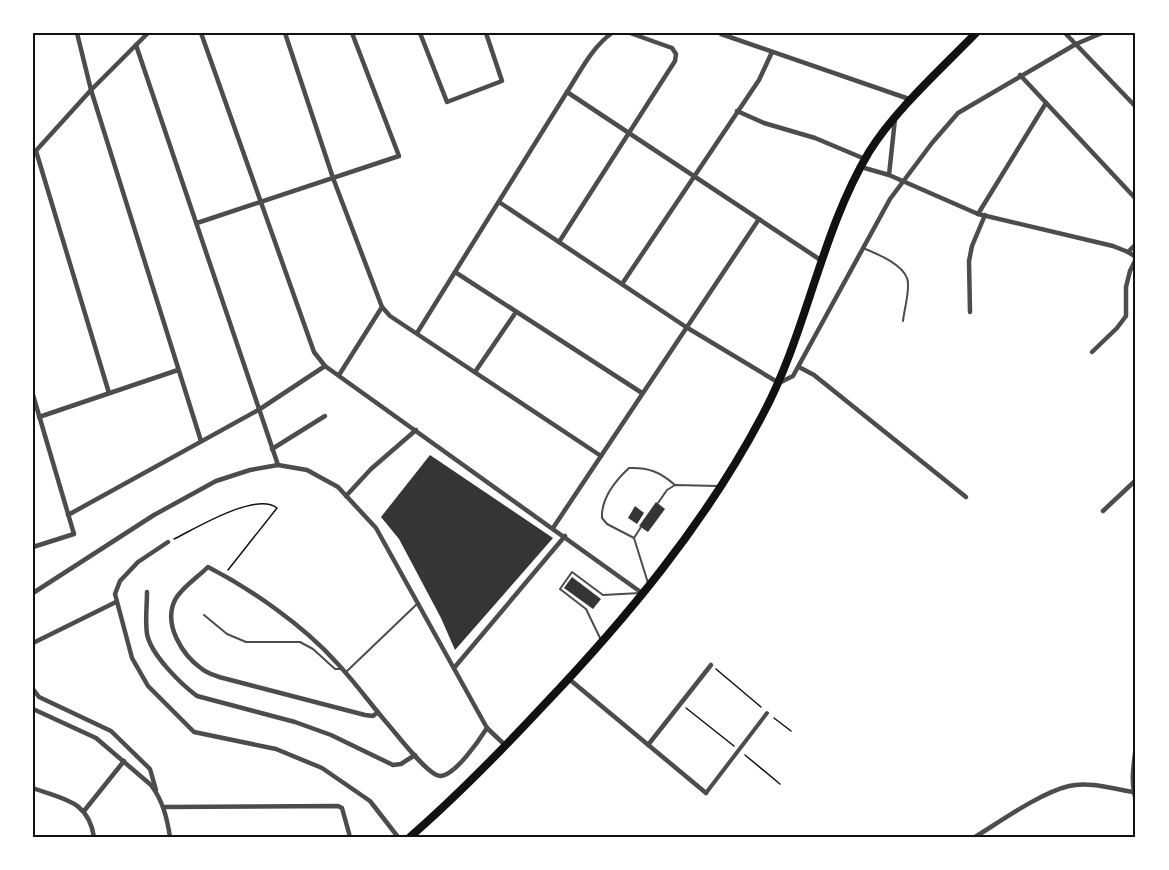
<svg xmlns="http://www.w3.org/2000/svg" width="1169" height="870" font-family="'Public Sans',sans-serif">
<rect width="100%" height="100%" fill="#fff"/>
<g fill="#353535">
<path d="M430,455L553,538L455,650L441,618L399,539L381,517Z"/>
<path d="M656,502L665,509L648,532L639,526Z"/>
<path d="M635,506L644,513L637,524L628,518Z"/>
<path d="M572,577L601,599L593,609L564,588Z"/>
</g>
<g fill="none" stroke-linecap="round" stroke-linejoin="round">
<g stroke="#111" stroke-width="1.5">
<path d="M174,539C195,529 256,491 277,508L228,570"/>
<path d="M716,669L761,707"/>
<path d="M686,708L734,746"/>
<path d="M774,718L791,731"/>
<path d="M745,755L780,784"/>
</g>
<g stroke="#4c4c4c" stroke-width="2">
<path d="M863,248C877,254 901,263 907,278C911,287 904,310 903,321"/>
<path d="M658,503L667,490L675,485L718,486"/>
<path d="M641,527L634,538L648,583"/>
<path d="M634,538L607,524L602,518C601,498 615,481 629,468C648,467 660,472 675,485"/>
<path d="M204,615L227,634L246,642H300L313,649L335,669H342"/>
<path d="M601,640L586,609L560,589L572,572L603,595L640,593"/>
<path d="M345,673L417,604"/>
</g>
<path stroke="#4c4c4c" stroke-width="4" d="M706,793L767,713"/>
<g stroke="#4c4c4c" stroke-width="4.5">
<path d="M77,33L91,90L201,441"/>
<path d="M201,33L314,352L325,366L642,593"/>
<path d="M285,33L333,178L382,307L390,316L601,456"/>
<path d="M420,33L447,102L502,81L486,33"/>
<path d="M1065,33L1136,107"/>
<path d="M721,34L912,100"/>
<path d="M136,45L278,465"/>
<path d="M1020,75L1136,199"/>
<path d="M567,92L822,261"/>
<path d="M737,111L764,123L815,138L865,159"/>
<path d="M895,119L889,175L978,214L1113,246L1128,252L1136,257"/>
<path d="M36,151L109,393"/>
<path d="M33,154L91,90L148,33"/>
<path d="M861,167L889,175"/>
<path d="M499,202L686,327L779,383L793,376L890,199L932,143L958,113L1076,44L1102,33"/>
<path d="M978,214L1046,103"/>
<path d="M197,223L399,156L352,33"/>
<path d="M559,242L675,61L676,54L672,48L630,33"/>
<path d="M1128,252L1136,244"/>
<path d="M455,272L642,393"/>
<path d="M622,284L759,80L772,52"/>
<path d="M970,312L969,261L972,246L985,215"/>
<path d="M417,333L567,92C580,72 592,47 612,33"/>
<path d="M1092,352L1117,328L1126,316V287L1130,271L1136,259"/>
<path d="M799,367L814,375L966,497"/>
<path d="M475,372L516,312"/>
<path d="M339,375L382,307"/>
<path d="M33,395L74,534L33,547"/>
<path d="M39,417L178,370"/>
<path d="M272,449L325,416"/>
<path d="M346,496L371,469L416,430"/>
<path d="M1103,511L1136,480"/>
<path d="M68,515L260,409L325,366"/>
<path d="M553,528L759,219"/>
<path d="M168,542L138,562L120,581L115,594L132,658L148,686L194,732L276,749L322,768L370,801L398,837"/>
<path d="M147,592C147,606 145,620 147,634C151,655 181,684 197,696L295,722L331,735L393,765L401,764L415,755"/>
<path d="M33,593L154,515L216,481L250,470L278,465L307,470L338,487L376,528L487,728L506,746"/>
<path d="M33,643L116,602"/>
<path d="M454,668L565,536"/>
<path d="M569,679L706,793"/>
<path d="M33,689L39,697L111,731L150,769L156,790"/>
<path d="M33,709L96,738L151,785C163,801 167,818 170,837"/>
<path d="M378,712L373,716L365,715L219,677C214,675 207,673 202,669C182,655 163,624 175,600C181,588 198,577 208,567C251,589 304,626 336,662C354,681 369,702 386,722C396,733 427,775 440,776C455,776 480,739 487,728"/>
<path d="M648,745L711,665"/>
<path d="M1136,745C1134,763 1130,782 1136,800"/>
<path d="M33,788C64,800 88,800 94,837"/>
<path d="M164,807L338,806L342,808L350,837"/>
<path d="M84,811L124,761"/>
<path d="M975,837C1001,821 1040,793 1069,786C1088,781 1114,789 1133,792"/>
</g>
<path stroke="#111" stroke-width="8" d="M410,837C457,796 500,752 542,707C626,619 705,524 762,416C807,333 820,234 869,152C895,110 941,69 976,33"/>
</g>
<rect width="1169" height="870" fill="none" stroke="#ffffff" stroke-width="69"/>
<rect x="34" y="34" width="1100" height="802" fill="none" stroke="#111" stroke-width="2"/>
</svg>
